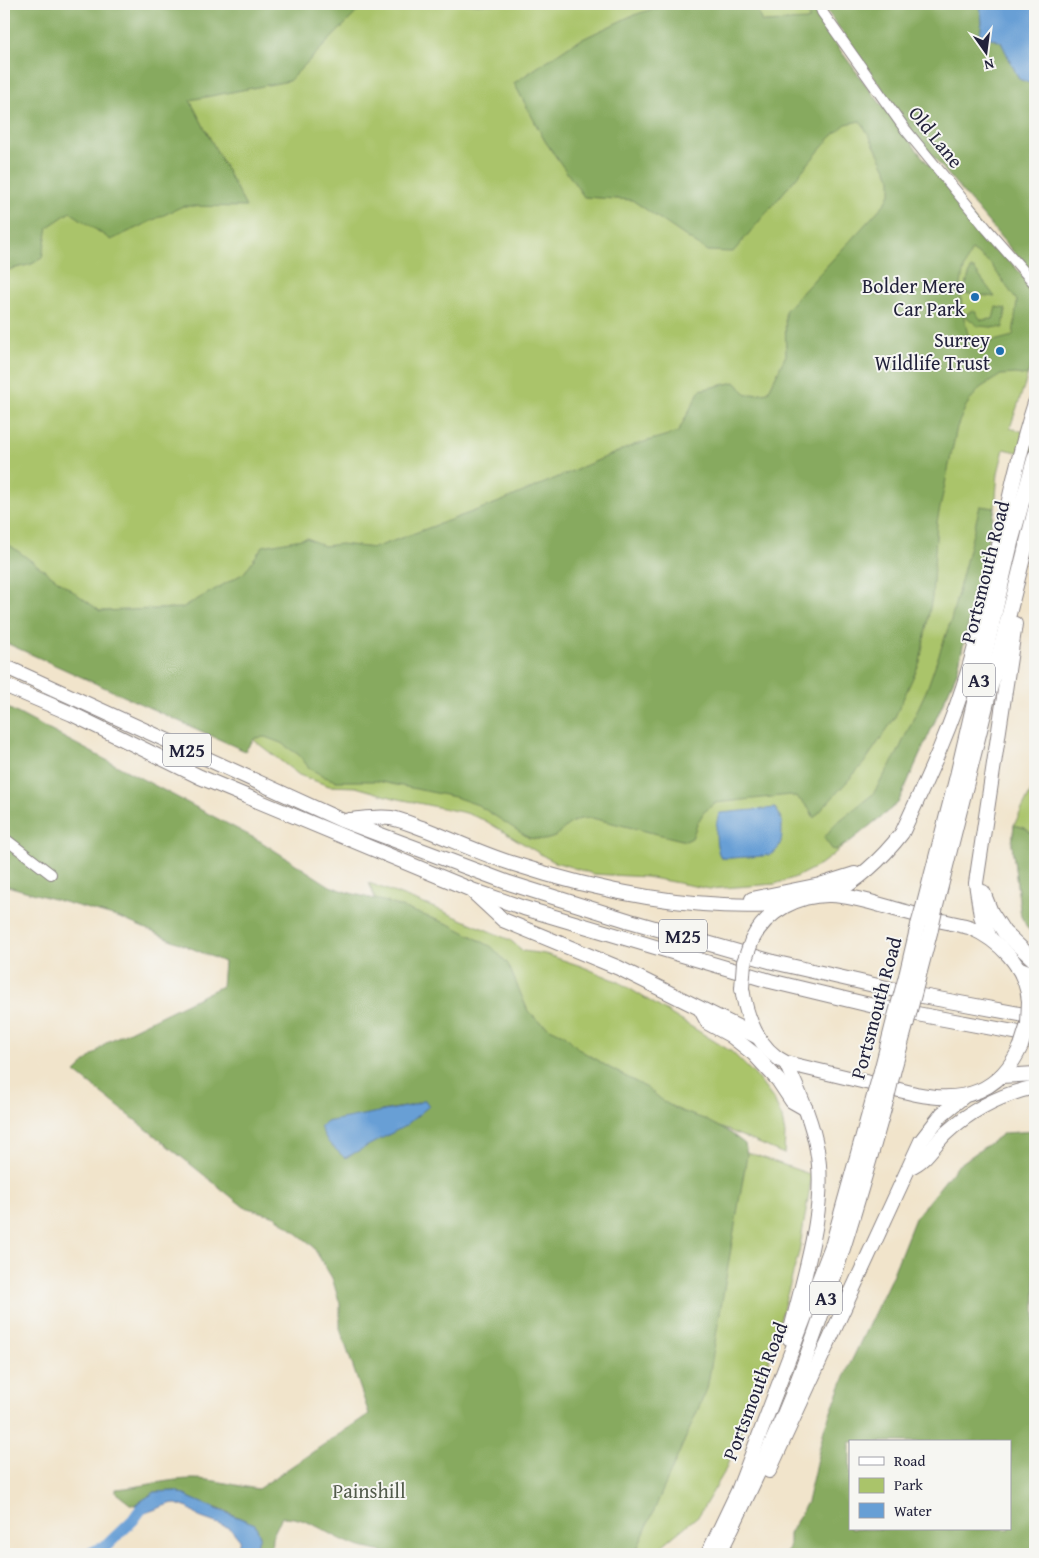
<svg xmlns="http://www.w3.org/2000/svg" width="1039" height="1558" font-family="'Gentium Book Plus',serif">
<rect width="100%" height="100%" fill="#f6f6f2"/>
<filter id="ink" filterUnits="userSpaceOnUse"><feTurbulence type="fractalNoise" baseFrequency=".02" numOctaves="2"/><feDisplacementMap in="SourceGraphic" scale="10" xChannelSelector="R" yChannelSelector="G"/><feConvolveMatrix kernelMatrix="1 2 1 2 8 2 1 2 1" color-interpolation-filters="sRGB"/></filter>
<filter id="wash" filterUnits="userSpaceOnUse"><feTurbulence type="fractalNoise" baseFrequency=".0096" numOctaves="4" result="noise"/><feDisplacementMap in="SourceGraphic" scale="20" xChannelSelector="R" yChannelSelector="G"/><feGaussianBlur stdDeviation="1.12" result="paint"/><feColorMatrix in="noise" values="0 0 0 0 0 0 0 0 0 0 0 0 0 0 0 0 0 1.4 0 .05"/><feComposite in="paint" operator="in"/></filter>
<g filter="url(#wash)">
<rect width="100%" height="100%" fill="#f1e4cb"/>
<g fill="#aac46a" stroke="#667352">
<path d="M137,4H814C820,27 849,61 863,81C918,153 975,222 1035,290V354L1010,428L1035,435V456L1004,449L998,473L995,508L957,672L898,803L820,865L796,877L775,884L710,889L646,877L593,874L552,861L484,820L466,813L394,798L356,787L329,786L299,775L158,666L4,580V229Z"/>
<path d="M1035,783V933L1028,929L1021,916L1012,844L1014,825Z"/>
<path d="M369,883L440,910L510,940L523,951L545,954L581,966L619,982L732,1052L755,1075L774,1100L782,1118L785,1134L784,1154L730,1131L589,1081L422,1016Z"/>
<path d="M710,1139L812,1175L799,1252L766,1370L724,1473L699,1515L652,1554H554Z"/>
</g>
<g fill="#87aa5e" stroke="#54664c" fill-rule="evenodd">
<path d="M4,4H365L289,81L190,100L246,207L183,206L111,240L70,212L48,227L42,258L32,264L4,271Z"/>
<path d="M668,4H754L762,22L810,20L804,4H814C820,27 849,61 863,81C918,153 975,222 1035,290V354L1027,376L1016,374L1001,375L980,388L966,406L957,427L937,522L932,597L920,662L894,719L864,763L814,818C809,807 802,799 790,795L715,803L704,812L698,822L692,838L686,841L592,818L580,819L570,823L555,837L545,840L529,838L478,805L455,797L377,781H336L325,777L309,768L299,755L281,743L265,737L255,738L245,751L4,642V541L100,611L182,608L244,573L263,546L307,538L324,546L341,544L374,548L502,501L634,445L678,432L700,390L735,382L747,395L768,392L786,355L785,311L886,202L891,191V179L869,135L860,121L846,124L830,138L733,252L707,251L632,200L584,197L545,141L514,83L572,44L631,16ZM972,250L990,263L1017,301L1013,336L986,343L969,338C960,305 955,282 972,250Z"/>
<path d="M822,4H980L982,22L980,34L1001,42L1019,79L1035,85V278L915,135Z"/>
<path d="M971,269H974L995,297L963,293Z"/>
<path d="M996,307L1006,309L1003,328L978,326L964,315L974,310L981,320L993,319Z"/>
<path d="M980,506L995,508L957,672L898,803L852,840L836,850L832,849L824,838L835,824L873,794L897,754L927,689L951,620Z"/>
<path d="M4,706L260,841L330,886L350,893L387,902L451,925L492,947L508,964L528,1011L538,1021L550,1028L565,1035L580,1050L610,1068L649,1089L664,1102L681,1111L704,1119L732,1134L745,1144L747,1155L707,1389L635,1554H390C377,1550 365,1549 352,1544C328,1535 310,1517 282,1517L272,1537L271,1554H253L260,1536L255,1525L225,1511L194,1500L176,1491L155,1492L135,1505L130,1504L116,1493V1489C142,1487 167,1479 193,1479C214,1479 237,1486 258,1489L369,1414L340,1329V1304L332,1278L312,1245L275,1216L244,1207L75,1072L107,1042L222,986L224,962L120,918L4,885ZM425,1100L345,1158L381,1111L410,1106Z"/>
<path d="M1014,825L1025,828L1035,836V933L1028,929L1021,916L1012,844Z"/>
<path d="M1035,1131V1554H785L789,1548V1534L807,1502L824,1429L849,1366L892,1276L915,1218L956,1167L1004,1133ZM850,1442H1010V1529H850Z"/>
</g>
<g fill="#679fd5" stroke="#446088">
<path d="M980,4H1035V85L1019,79L1001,42L980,34L982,22Z"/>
<path d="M775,808C781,815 782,822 782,830C782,856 770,856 748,857C739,857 730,859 721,858C715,849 714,821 720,813Z"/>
<path d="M425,1100L429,1106L405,1126L345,1158L328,1142L320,1127L326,1122L410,1106Z"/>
<path d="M176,1491C201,1504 228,1513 255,1524L260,1536L253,1554H235L240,1540L230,1528L199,1517L188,1508L173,1503L145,1513L135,1505L155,1492Z"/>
</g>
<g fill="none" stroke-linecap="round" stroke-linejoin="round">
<path stroke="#679fd5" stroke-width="12" d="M89,1554L106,1546L133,1520L141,1509L156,1501"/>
</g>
</g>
<g filter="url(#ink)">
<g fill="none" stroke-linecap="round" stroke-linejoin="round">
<defs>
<g id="minor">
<path d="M819,4L822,12L905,129L987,229L1035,284"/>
<path d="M4,838L51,874"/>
</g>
<g id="highway">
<path d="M4,666L341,820L509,883L630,921L773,962L922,996L1035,1017"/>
<path d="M4,685L72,714L200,777L472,890L524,908L770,981L874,1006L1035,1036"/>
<path d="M349,820C362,819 378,816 391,818C403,820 415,826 427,830C455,841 482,854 511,863C596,891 698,912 787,904"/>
<path d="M983,892L991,912L1004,932L1035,961"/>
<path d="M474,893L503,920L619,968L758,1037"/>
<path d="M831,895C859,880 882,859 902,833C927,779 952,726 969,668C995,581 1007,489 1035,403"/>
<path d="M752,899L820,885L855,874"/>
<path d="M924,904L956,780L1011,543L1035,456"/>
<path d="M936,906L1035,510"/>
<path d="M990,938L981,916L976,883L1015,624"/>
<path d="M752,940C766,911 799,894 831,895C855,896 879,905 902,911C924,917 947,922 969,927C999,940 1026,966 1029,1001"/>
<path d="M1018,968L1035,975"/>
<path d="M906,976L918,925"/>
<path d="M918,979L931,929"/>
<path d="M742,988C746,1017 758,1049 786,1063L916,1094C964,1104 1000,1092 1021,1046"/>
<path d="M701,1010L708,1023L730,1035L754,1054L778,1080L792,1101L806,1109"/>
<path d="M786,1063C798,1091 812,1119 817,1150C828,1208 802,1281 789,1338"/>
<path d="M881,1071L894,1020"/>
<path d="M893,1073L907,1022"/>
<path d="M1001,1076L1035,1074"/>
<path d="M910,1167C926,1161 934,1144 946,1133C971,1110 1002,1094 1035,1087"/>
<path d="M769,1471L921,1141L942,1114L964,1096"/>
<path d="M708,1554L738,1491L833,1243L874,1096"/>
<path d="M719,1554C745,1502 770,1449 792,1395C830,1298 859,1198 887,1098"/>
</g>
</defs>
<use href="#minor" stroke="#8a8383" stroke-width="12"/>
<use href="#highway" stroke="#8a8383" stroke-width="16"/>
<use href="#minor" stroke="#fff" stroke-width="10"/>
<use href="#highway" stroke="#fff" stroke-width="14"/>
<defs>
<g id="highway-bridge">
<path d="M918,925L924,904"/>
<path d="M931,929L936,906"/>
<path d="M742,988L744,962L752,940"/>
<path d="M894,1020L906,976"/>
<path d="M907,1022L918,979"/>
<path d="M1021,1046L1028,1024L1029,1001"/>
<path d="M874,1096L881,1071"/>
<path d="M887,1098L893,1073"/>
</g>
</defs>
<use href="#highway-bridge" stroke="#8a8383" stroke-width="16" stroke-linecap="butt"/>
<use href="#highway-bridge" stroke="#fff" stroke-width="14"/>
</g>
</g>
<g fill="#1f6fb2" stroke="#f6f6f2" stroke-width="2">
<circle cx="975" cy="297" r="5"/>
<circle cx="1000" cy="351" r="5"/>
</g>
<g text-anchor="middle" stroke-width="4" stroke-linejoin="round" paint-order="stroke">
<g fill="#f6f6f2" stroke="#626272" stroke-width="1">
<rect x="963" y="663.5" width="32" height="33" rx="4"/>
<rect x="163" y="733.5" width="48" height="33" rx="4"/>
<rect x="659" y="919.5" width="48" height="33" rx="4"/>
<rect x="810" y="1281.5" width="32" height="33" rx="4"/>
</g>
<g font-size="19" font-weight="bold" fill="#22223b">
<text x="979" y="687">A3</text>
<text x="187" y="757">M25</text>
<text x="683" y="943">M25</text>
<text x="826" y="1305">A3</text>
</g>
<g font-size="20" fill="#22223b" stroke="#f6f6f2">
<text transform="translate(936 137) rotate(51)" y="7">Old Lane</text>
<text transform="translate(985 572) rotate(-76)" y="7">Portsmouth Road</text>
<text transform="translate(876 1008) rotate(-75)" y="7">Portsmouth Road</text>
<text transform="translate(755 1391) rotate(-69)" y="7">Portsmouth Road</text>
</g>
<g font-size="20" fill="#22223b" stroke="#f6f6f2" text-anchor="end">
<text x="965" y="293">Bolder Mere<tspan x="965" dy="23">Car Park</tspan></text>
<text x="990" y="347">Surrey<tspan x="990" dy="23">Wildlife Trust</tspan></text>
</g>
<g font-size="20" fill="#525b4b" stroke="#f6f6f2">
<text x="369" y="1498">Painshill</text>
</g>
</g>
<rect width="1039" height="1558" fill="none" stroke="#f6f6f2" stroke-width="20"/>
<rect x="849" y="1440" width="162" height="90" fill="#f6f6f2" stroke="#a1a1a9"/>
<rect x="859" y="1457" width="25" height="8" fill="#ffffff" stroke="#a1a1a9"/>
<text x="894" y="1466" font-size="15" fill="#22223b">Road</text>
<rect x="859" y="1478" width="25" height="15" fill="#aac46a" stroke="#a1a1a9"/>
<text x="894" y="1490" font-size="15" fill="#22223b">Park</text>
<rect x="859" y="1503" width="25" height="15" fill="#679fd5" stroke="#a1a1a9"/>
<text x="894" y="1516" font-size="15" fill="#22223b">Water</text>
<g transform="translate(986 52) rotate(166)" stroke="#f6f6f2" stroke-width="4" paint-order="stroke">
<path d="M0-4L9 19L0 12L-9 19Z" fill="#22223b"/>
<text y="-8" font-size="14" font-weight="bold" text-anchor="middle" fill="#22223b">N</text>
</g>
</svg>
